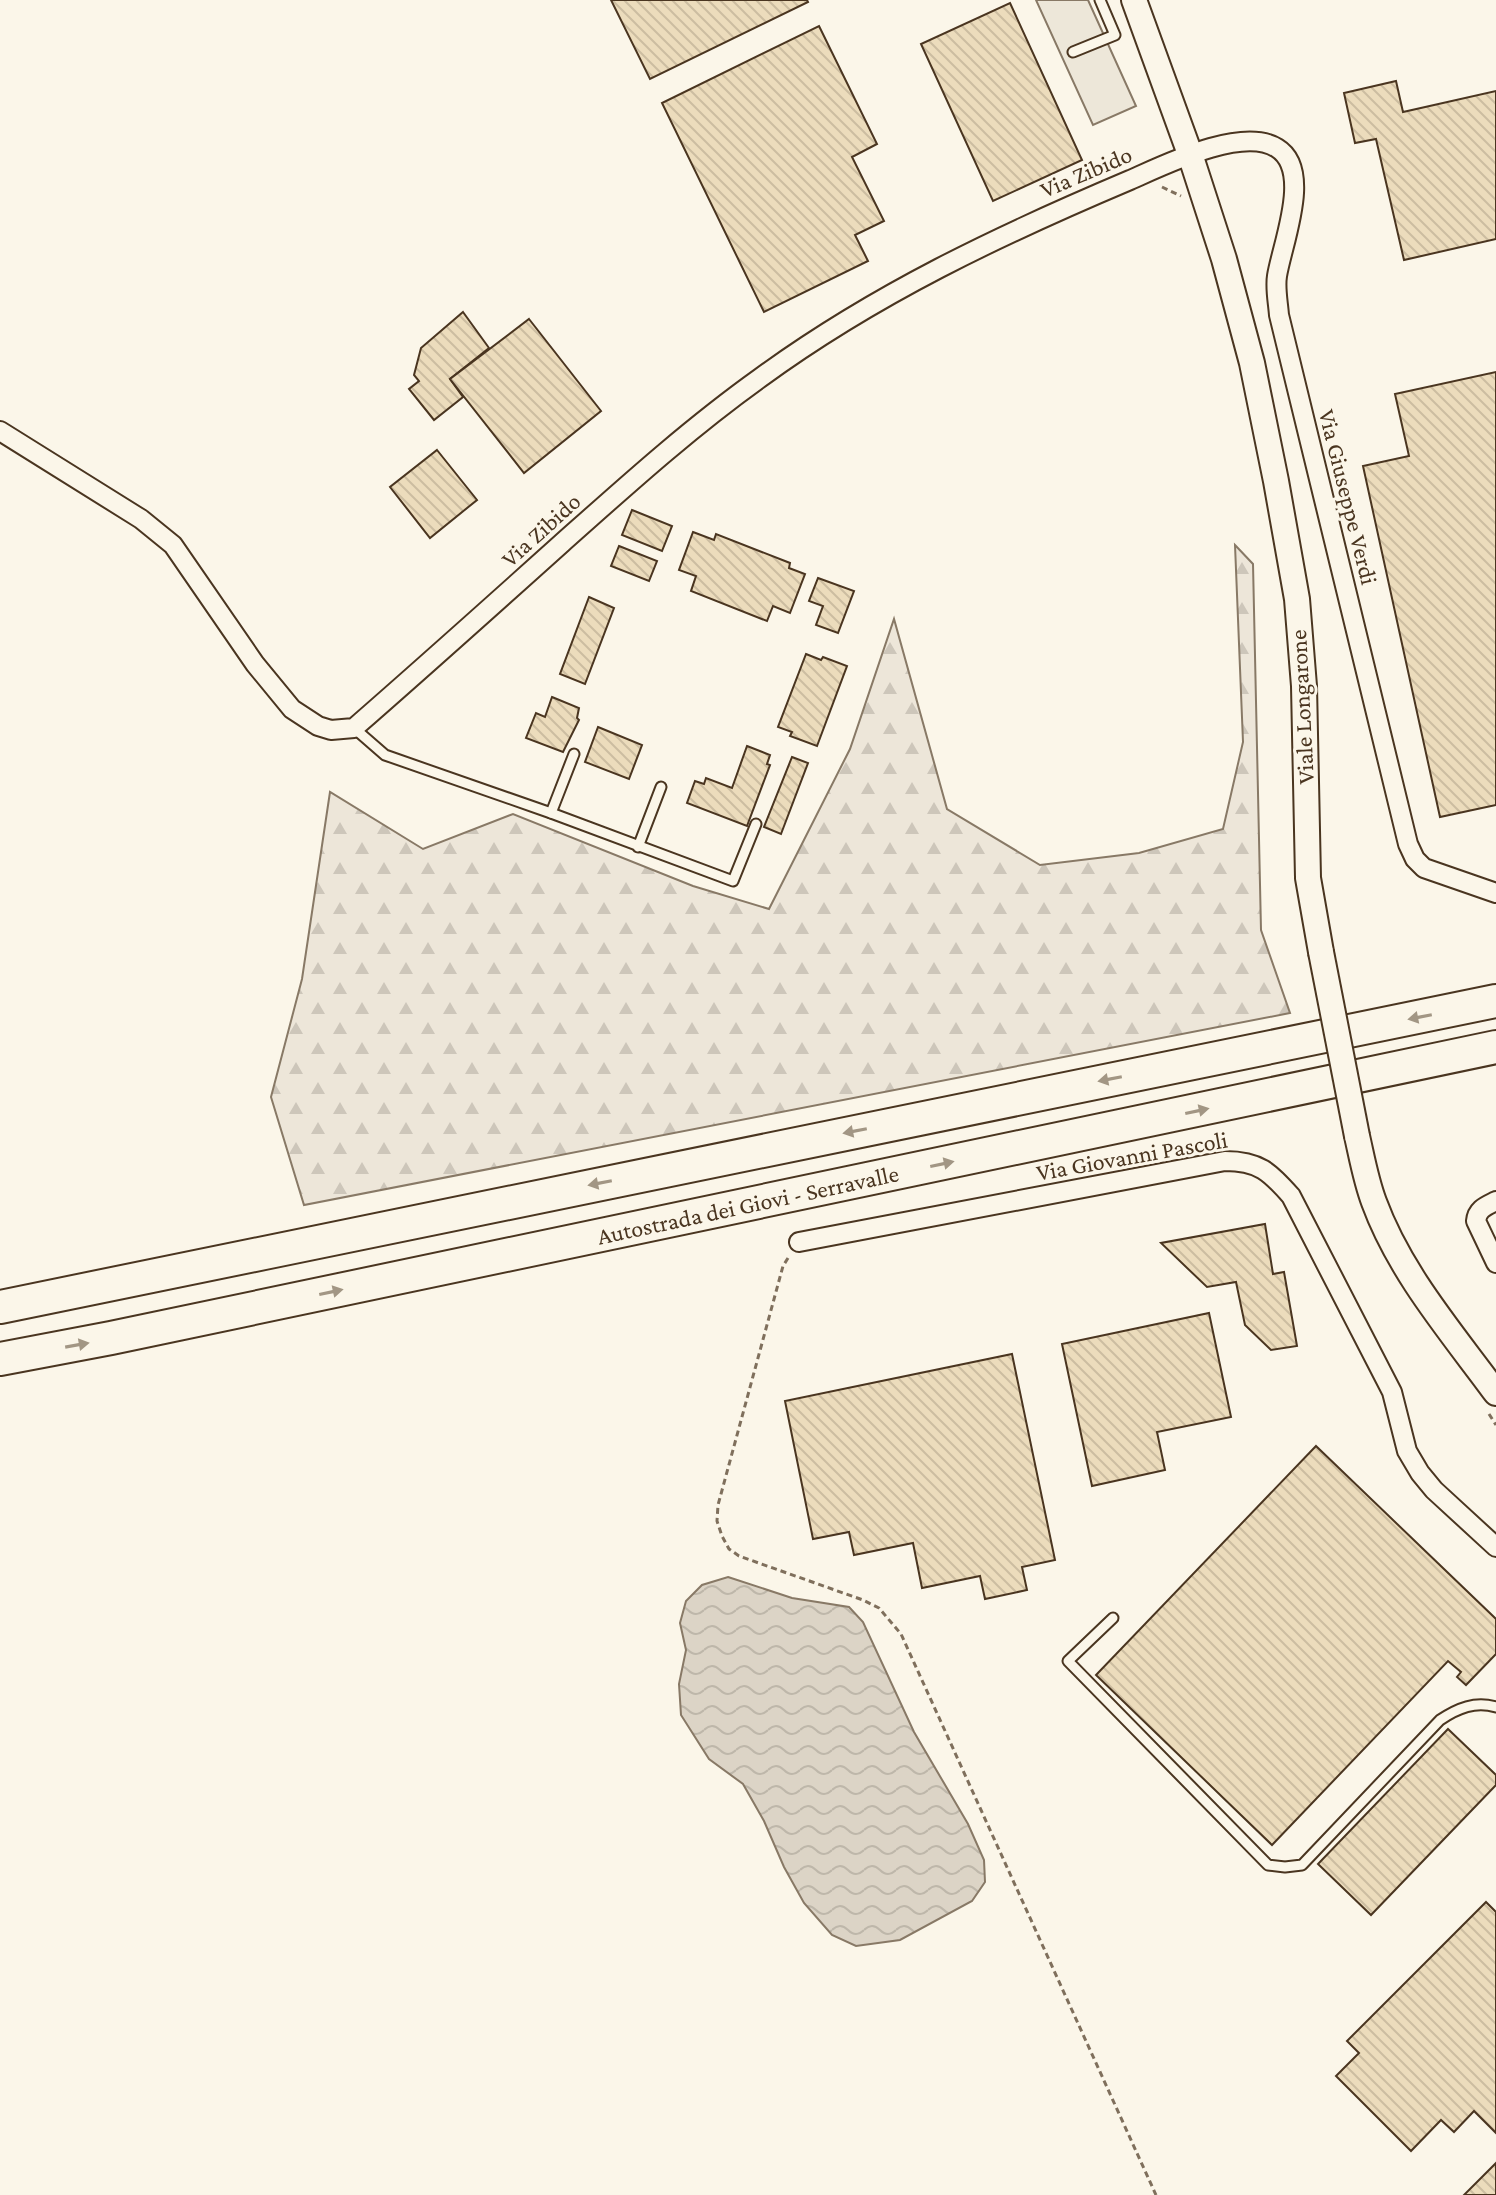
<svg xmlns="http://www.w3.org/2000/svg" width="1496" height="2195" font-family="'Crimson Pro',serif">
<defs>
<pattern id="forest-firs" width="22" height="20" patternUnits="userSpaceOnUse" patternTransform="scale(2)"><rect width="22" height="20" fill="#ede6d9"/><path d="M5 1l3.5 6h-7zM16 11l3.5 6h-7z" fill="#cdc6ba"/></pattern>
<pattern id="water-waves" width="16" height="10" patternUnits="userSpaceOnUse" patternTransform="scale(2)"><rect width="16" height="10" fill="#dcd4c6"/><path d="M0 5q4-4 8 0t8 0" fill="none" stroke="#beb7aa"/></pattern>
<pattern id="building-back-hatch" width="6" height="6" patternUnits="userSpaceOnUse" patternTransform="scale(2)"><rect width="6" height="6" fill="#ecdcbc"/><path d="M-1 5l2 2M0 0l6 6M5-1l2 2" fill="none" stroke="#ccbda1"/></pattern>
</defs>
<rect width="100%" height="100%" fill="#fbf6e9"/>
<path fill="url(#forest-firs)" stroke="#887966" stroke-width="2" d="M1235,545L1253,564L1261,930L1290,1013L304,1205L271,1097L302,979L330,792L423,849L513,814L693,886L769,909L850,749L894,619L947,809L1040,865L1139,853L1223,829L1243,742Z"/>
<path fill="#ede7d9" stroke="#887966" stroke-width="2" d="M1036,0H1088L1136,106L1093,125Z"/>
<path fill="url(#water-waves)" stroke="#887966" stroke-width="2" d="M728,1577L792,1598L849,1607L863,1622L914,1732L968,1824L984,1860L985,1882L972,1901L900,1940L856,1946L832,1935L804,1903L784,1867L764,1821L743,1784L709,1759L681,1715L679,1684L686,1650L680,1623L686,1601L702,1585Z"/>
<g fill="url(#building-back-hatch)" stroke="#4a3520" stroke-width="2">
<path d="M611,0H807L808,2L650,79Z"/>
<path d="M1010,3L1082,160L993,201L921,44Z"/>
<path d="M819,26L877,144L852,157L884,221L855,235L868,261L764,312L662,103Z"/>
<path d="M1396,81L1403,112L1496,91V239L1404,260L1376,139L1355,143L1344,93Z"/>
<path d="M463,312L489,348L450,379L463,397L434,420L409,389L419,381L414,375L421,348Z"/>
<path d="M529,319L601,411L524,473L450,379Z"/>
<path d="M1496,372V805L1440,817L1363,466L1409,456L1395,394Z"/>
<path d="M437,450L477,500L430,538L390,487Z"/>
<path d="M632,510L672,526L662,551L622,535Z"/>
<path d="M693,532L714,540L716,534L790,563L789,568L805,574L790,613L773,606L767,621L691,591L696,576L679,570Z"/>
<path d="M619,546L657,561L649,581L611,566Z"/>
<path d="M818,578L854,591L838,633L816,625L823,606L809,601Z"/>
<path d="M589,597L614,608L585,684L560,674Z"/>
<path d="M806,654L821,660L823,657L847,666L817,746L790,736L792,732L778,727Z"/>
<path d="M552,697L579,708L577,718L579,720L563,752L526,738L536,713L545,717Z"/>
<path d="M598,727L642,745L629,779L585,762Z"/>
<path d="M747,746L770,755L767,764L770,765L747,826L687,803L695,781L704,784L706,778L732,788Z"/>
<path d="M792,757L808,763L781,834L764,827Z"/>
<path d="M1265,1224L1273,1274L1284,1272L1297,1346L1271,1350L1245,1325L1236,1282L1207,1287L1161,1243Z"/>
<path d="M1209,1313L1231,1417L1157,1432L1165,1470L1092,1486L1062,1344Z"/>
<path d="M1012,1354L1055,1560L1022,1567L1027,1590L985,1599L980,1576L922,1588L913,1543L854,1555L849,1532L813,1539L785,1401Z"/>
<path d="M1316,1446L1496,1619V1654L1466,1685L1457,1677L1461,1672L1448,1661L1272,1845L1096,1675Z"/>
<path d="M1448,1729L1496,1775V1785L1371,1915L1318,1864Z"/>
<path d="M1486,1902L1496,1912V2133L1474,2111L1454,2132L1441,2120L1411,2151L1336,2076L1359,2053L1347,2041Z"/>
<path d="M1496,2163V2195H1464Z"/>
</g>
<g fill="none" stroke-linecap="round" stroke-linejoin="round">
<defs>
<g id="service">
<path d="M1073,52L1115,35L1100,0"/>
<path d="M354,728L385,755L551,813L733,881L756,824"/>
<path d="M551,813L574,754"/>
<path d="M638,847L661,787"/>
<path d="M1113,1618L1068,1661L1268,1865L1285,1867L1302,1865L1440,1720C1458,1708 1475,1701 1496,1707"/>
</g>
<g id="minor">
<path d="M0,431L141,519L173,545L255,664L292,709L318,726L331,730L354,728C424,667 493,605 562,543C626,486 690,428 760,378C875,294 1000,235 1130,180C1164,165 1242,126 1277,148C1313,170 1282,244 1277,276C1275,288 1278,302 1279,315L1408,844L1415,859L1424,868L1496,893"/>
<path d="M1496,1201C1486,1206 1477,1209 1476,1221L1496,1263"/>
<path d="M799,1242L1225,1161C1259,1161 1270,1172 1291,1196L1392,1392L1407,1451L1420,1473L1434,1490L1496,1547"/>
</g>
<g id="secondary">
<path d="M1134,0L1190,154L1224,259L1252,363L1276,481L1297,599L1304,686L1308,878L1321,952"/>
<path d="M1357,1136C1362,1158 1366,1181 1374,1202C1400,1273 1452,1333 1496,1393"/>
</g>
<g id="motorway">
<path d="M0,1307L1496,1001"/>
<path d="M0,1359L111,1338L1496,1047"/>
</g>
</defs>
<use href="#service" stroke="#4a3520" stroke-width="13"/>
<use href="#minor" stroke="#4a3520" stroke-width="22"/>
<use href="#secondary" stroke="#4a3520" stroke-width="28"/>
<use href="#motorway" stroke="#4a3520" stroke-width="36"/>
<g stroke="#7f6f5c" stroke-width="3" stroke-dasharray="6 4" stroke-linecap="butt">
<path d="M1162,187L1181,196"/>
<path d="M788,1258L783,1266L718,1505L717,1521L722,1536L729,1549L739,1556L863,1600L879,1608L901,1634L1156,2195"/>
<path d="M1489,1414L1496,1425"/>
</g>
<use href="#service" stroke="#fbf6e9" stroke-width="9"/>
<use href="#minor" stroke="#fbf6e9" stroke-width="18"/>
<use href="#secondary" stroke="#fbf6e9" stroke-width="24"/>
<use href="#motorway" stroke="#fbf6e9" stroke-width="32"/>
<defs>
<path id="secondary-bridge" d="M1321,952L1357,1136"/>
</defs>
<use href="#secondary-bridge" stroke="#4a3520" stroke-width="28" stroke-linecap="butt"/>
<use href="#secondary-bridge" stroke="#fbf6e9" stroke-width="24"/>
</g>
<defs><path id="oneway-solid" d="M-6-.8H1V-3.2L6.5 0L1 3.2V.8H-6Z" transform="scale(2)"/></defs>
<g fill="#a29684">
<use href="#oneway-solid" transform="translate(1420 1017) rotate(169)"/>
<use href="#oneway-solid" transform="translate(1110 1079) rotate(169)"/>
<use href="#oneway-solid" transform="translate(1197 1111) rotate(-12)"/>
<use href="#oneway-solid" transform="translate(855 1131) rotate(169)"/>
<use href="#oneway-solid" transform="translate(942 1164) rotate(-12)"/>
<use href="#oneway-solid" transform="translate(600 1183) rotate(169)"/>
<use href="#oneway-solid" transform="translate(331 1292) rotate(-12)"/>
<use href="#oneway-solid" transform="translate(77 1345) rotate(-10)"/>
</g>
<g text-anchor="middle" stroke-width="6" stroke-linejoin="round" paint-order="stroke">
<g font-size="24" fill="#4a3520" stroke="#fbf6e9">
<text transform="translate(1086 172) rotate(-23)" y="8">Via Zibido</text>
<text transform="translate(1348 497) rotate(76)" y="8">Via Giuseppe Verdi</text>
<text transform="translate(541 530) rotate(-42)" y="8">Via Zibido</text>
<text transform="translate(1302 707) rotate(-93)" y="8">Viale Longarone</text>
<text transform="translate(1132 1156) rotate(-10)" y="8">Via Giovanni Pascoli</text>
<text transform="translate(748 1205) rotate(-12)" y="8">Autostrada dei Giovi - Serravalle</text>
</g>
</g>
</svg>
